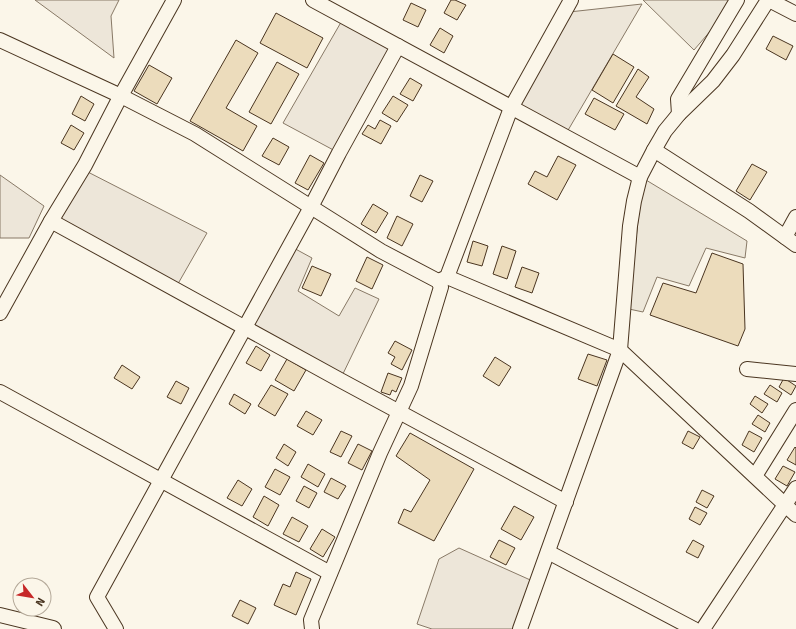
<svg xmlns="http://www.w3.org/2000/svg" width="796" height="629" font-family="Signika,sans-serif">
<rect width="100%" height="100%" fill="#fbf6e9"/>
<g fill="#ede6d9" stroke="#887966">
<path d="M35,0H119L111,16L114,58Z"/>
<path d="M642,4L567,132L516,111L569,12Z"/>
<path d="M344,17L396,49L339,153L283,123Z"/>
<path d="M82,169L207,233L175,289L51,221Z"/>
<path d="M0,175L44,206L29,238H0Z"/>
<path d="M290,246L312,258L298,291L339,316L355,288L379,299L340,380L245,328Z"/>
<path d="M459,548L537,583L520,629H432L417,624L439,559Z"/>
</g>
<g fill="#ede7d9" stroke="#887966">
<path d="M643,0H737L694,50Z"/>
<path d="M646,180L747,241L745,258L706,248L689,286L657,277L643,312L629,309L640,200Z"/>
</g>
<g fill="#ecdcbc" stroke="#4a3520">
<path d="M451,0H455L466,5L457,20L444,13Z"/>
<path d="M411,3L426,10L418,27L403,20Z"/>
<path d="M276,13L323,38L307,68L260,43Z"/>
<path d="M440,28L453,36L444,53L430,45Z"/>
<path d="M773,36L793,46L786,60L766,49Z"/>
<path d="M236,40L258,53L226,108L257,126L243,151L190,121Z"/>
<path d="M613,54L634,67L613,103L592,90Z"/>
<path d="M277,62L299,74L271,124L249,112Z"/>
<path d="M149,65L172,78L157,104L134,91Z"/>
<path d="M638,69L649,77L636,97L654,109L647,124L616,106Z"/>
<path d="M410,78L422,85L413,101L400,94Z"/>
<path d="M81,96L94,104L85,121L72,114Z"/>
<path d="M393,96L408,105L397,122L382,113Z"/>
<path d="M594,98L624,114L615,130L585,114Z"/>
<path d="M380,120L391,126L381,144L362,134L368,125L375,129Z"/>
<path d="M71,125L84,133L74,150L61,143Z"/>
<path d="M273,138L289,147L279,165L262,156Z"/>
<path d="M310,155L324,163L308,190L295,183Z"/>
<path d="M558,156L576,165L557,200L528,184L535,171L547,177Z"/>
<path d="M752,164L767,172L750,200L736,191Z"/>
<path d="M420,175L433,181L422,202L410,196Z"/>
<path d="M373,204L388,213L376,233L361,224Z"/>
<path d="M397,216L413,224L402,246L387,238Z"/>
<path d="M473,241L488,246L482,266L467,262Z"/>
<path d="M502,246L516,251L507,279L493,274Z"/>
<path d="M712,253L743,264L745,329L738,346L650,315L663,283L696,293Z"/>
<path d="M367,257L383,265L372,289L356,281Z"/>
<path d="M312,266L331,274L321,296L302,288Z"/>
<path d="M522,267L539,273L532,293L515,287Z"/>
<path d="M395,341L412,350L402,370L391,364L395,357L388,353Z"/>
<path d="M256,346L270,355L261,371L246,363Z"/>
<path d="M588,354L607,360L597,386L578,379Z"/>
<path d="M495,357L511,367L499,386L483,376Z"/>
<path d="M287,359L306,370L294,391L275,380Z"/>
<path d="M122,365L140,377L132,389L114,378Z"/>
<path d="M388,373L402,378L396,392L392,390L390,395L381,392Z"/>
<path d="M784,378L796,386L791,395L779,387Z"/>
<path d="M176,381L189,388L181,404L167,397Z"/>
<path d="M271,385L288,394L275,416L258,406Z"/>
<path d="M770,385L782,393L777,402L764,394Z"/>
<path d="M234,394L251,404L245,414L229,404Z"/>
<path d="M755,396L768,404L762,413L750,404Z"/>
<path d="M306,411L322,420L313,435L297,426Z"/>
<path d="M758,415L770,423L765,432L752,424Z"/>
<path d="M341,431L352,436L341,457L330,452Z"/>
<path d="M688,431L700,437L693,449L682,443Z"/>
<path d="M749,431L762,438L754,452L742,445Z"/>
<path d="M410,433L474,469L434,541L398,523L404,509L411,512L430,480L396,456Z"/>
<path d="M284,444L296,452L288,466L276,458Z"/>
<path d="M358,444L372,451L362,470L348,463Z"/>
<path d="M795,447L796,448V465L787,460Z"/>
<path d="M308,464L325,474L318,487L301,477Z"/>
<path d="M783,466L795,472L787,486L775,479Z"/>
<path d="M275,469L290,477L280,495L265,487Z"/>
<path d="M331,478L346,486L338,499L324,492Z"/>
<path d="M238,480L252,489L242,506L227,498Z"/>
<path d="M304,486L317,493L309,508L296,501Z"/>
<path d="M702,490L714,496L707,508L696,502Z"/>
<path d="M264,496L279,505L268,526L253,517Z"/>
<path d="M514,506L534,517L521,540L501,529Z"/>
<path d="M695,507L707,513L700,525L689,519Z"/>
<path d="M292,517L308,526L299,542L283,534Z"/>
<path d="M322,529L335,537L323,557L310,549Z"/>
<path d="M499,540L515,548L506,565L490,557Z"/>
<path d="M693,540L704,546L698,558L686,552Z"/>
<path d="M296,572L311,579L296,615L274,605L283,584L290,587Z"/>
<path d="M240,600L256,608L248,624L232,616Z"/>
</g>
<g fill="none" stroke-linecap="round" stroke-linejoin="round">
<defs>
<g id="minor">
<path d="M313,0L640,177"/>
<path d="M769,0L796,14"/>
<path d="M0,40L121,96L195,134L381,251L438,281L441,287L411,386L380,453L311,620L312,629"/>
<path d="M679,114L678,99L737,0"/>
<path d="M654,150L749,211L796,245"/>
<path d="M51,221L340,380L566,502"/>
<path d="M785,237L796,217"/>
<path d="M447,277L620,350L796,515"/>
<path d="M439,281L447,277L511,108L571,0"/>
<path d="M0,313L51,221L85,165L118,101L174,0"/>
<path d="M747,369L796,374"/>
<path d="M0,392L330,573"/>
<path d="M755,476L796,410"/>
<path d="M548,552L694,629"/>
<path d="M0,615L53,628L54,629"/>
<path d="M116,629L97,597L311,207L339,153L398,46"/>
<path d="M520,629L620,350L630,226L634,201L640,177L654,150L665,131L679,114L713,81L733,55L768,0"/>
<path d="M703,629L796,488"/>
</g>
</defs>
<use href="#minor" stroke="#4a3520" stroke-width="16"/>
<use href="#minor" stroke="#fbf6e9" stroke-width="14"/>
</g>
<g transform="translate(32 597) rotate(121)"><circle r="19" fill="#fbf6e9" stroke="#b4a999"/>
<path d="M0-3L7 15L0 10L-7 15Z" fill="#c62828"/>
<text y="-6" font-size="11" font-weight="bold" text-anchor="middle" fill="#4a3520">N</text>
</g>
</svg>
